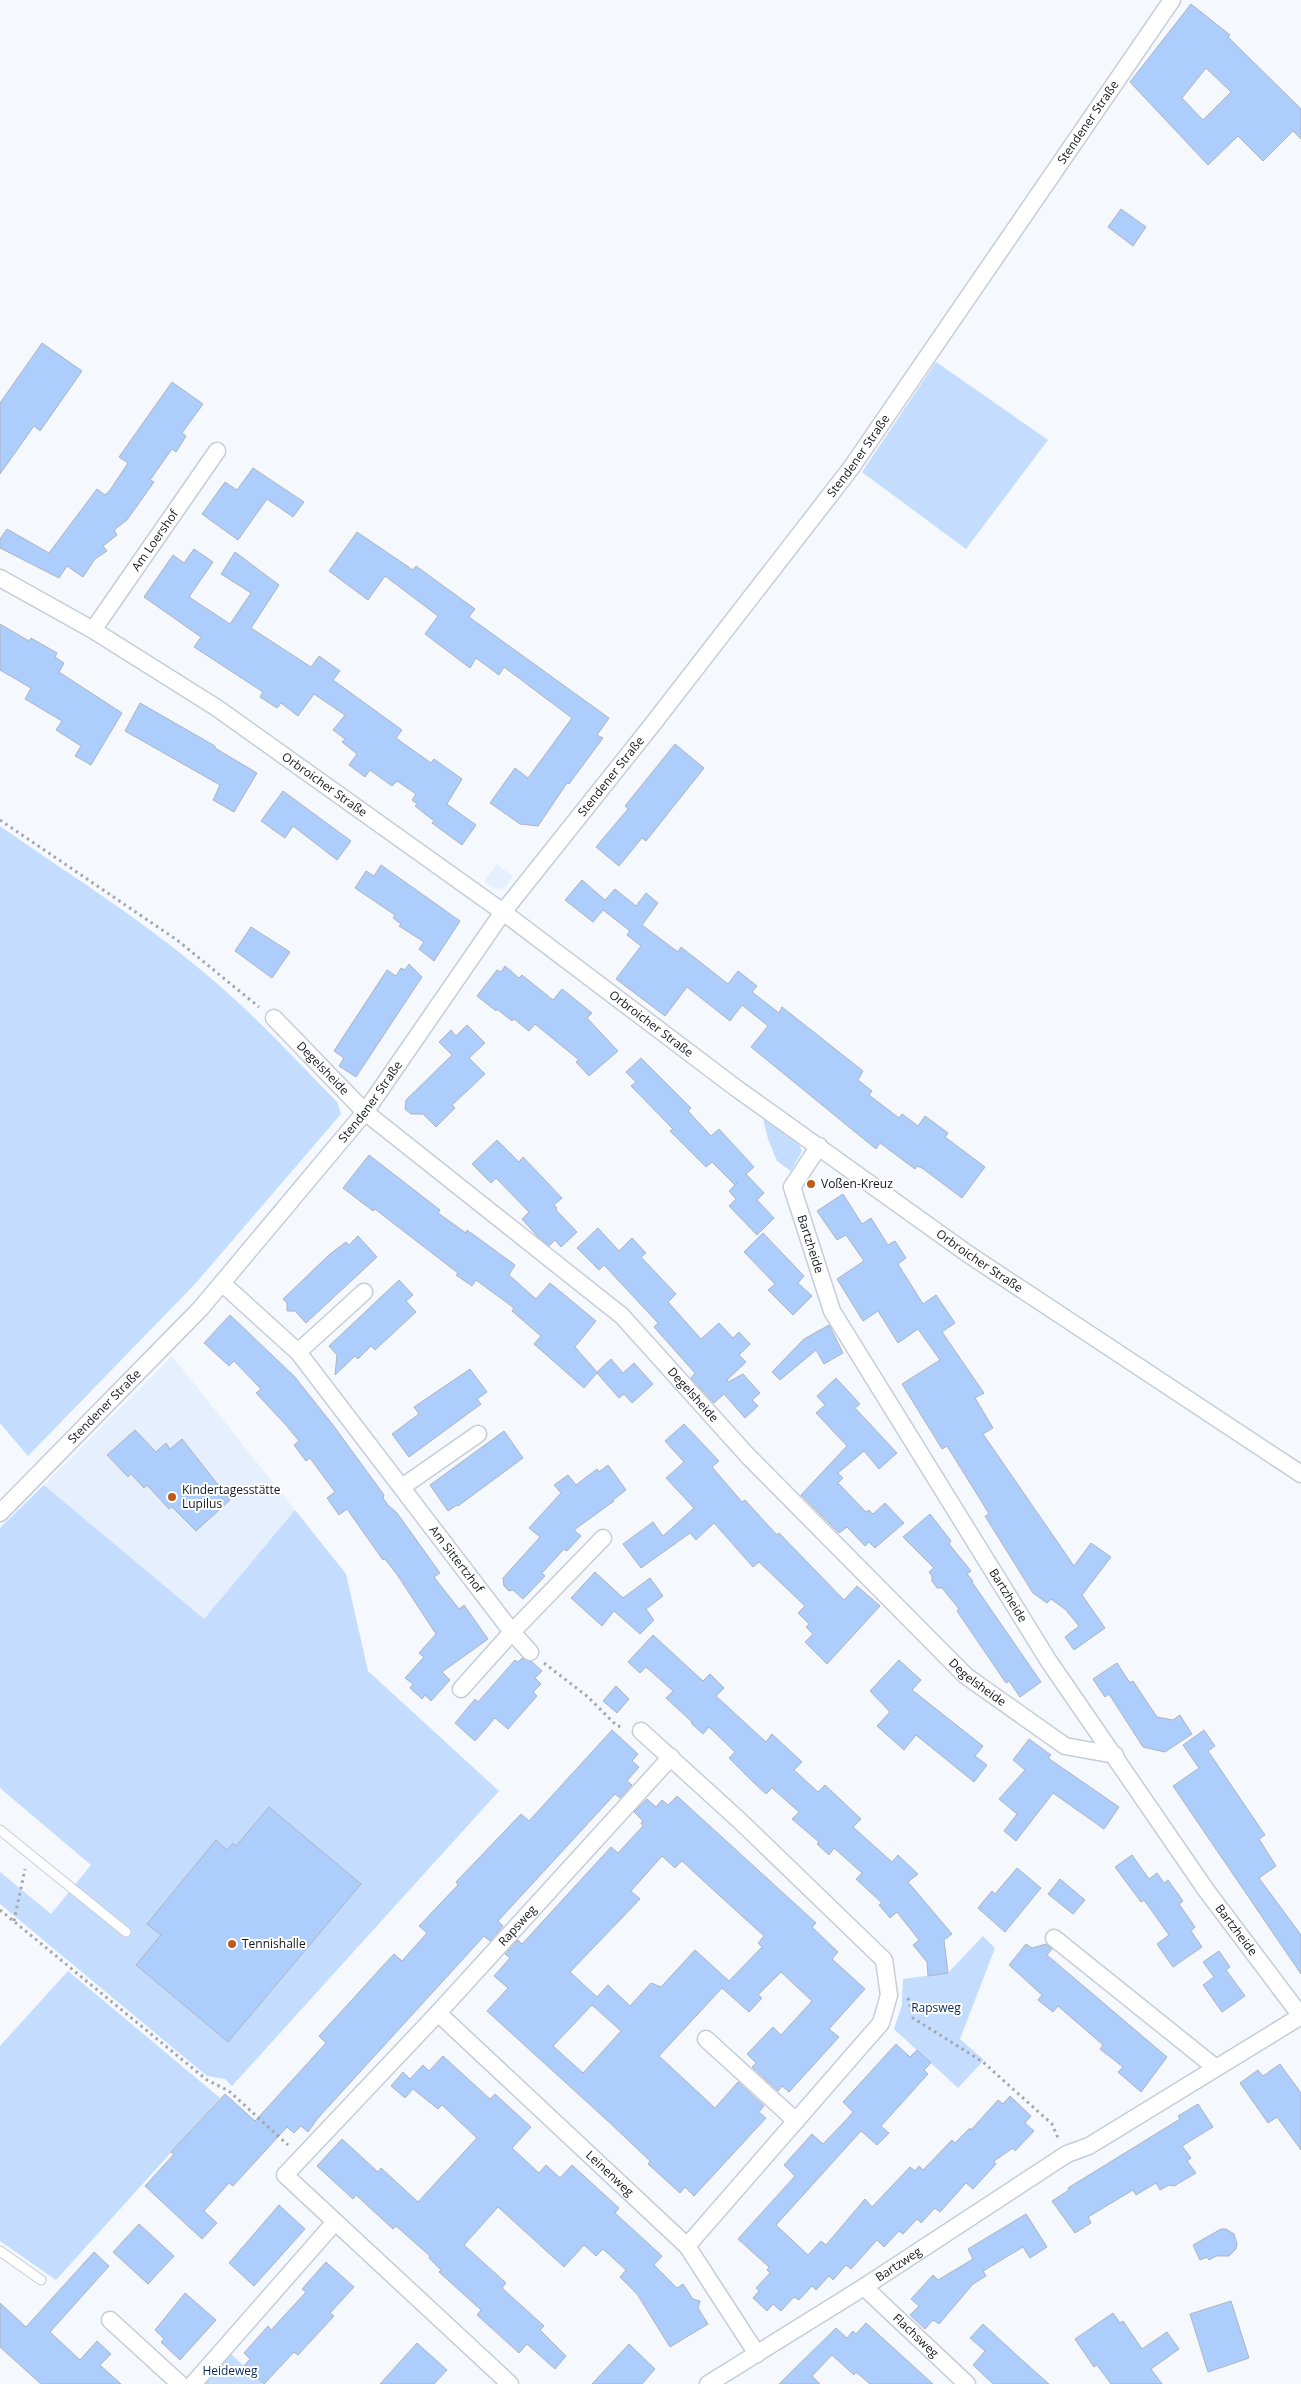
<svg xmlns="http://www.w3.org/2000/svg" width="1301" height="2384" font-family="'Open Sans',sans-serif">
<rect width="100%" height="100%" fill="#f5f8fd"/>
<g fill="#e5effe">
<path d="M497,864L513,877L504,888L495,889L484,881Z"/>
<path d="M172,1356L295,1510L204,1619L44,1485Z"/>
</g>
<g fill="#c4dcfe">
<path d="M936,362L1048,440L966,549L862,472Z"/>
<path d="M0,826C67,873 138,917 201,970C250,1010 293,1057 337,1102L341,1114L195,1284L28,1456L0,1423Z"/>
<path d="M762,1114L797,1139L802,1151L791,1171L777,1161L768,1139Z"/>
<path d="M44,1485L204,1619L295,1510L346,1574L368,1671L499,1791L232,2086L225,2079L207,2076L0,1904V1872L51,1914L91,1865L0,1788V1528Z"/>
<path d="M983,1936L995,1948L960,2039L984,2060L958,2088L894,2029L902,2005L903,1979L948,1973Z"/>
<path d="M68,1971L220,2098L56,2280L0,2241V2046Z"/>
<path d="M229,2352L263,2384H205V2379Z"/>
</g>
<g fill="#adcdfc" stroke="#adb4c0" fill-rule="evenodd">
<path d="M1191,4L1230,35L1228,37L1301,109V139L1293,131L1263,161L1238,136L1208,165L1130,82ZM1206,68L1231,92L1203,120L1182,98Z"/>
<path d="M1121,209L1146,227L1133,246L1108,227Z"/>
<path d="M42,343L82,371L40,431L34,426L0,474V403Z"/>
<path d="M172,382L203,404L182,433L186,436L176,452L172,449L150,480L154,482L127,520L114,530L117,535L103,546L107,551L95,559L83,577L67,566L59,578L0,548V539L7,529L49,553L97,489L105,495L110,490L128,463L119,457Z"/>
<path d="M253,468L304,502L293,517L267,499L238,540L202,514L225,482L237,490Z"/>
<path d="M357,532L413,570L416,566L475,609L469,617L609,718L597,735L603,738L569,784L567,783L538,826L520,824L490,803L515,768L528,778L572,718L504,667L499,675L476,658L470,668L425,634L438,616L385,576L368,600L329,571Z"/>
<path d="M194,549L213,562L189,597L230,624L251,593L221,574L235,552L279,585L251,628L311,667L319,656L340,671L333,680L402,730L396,738L431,763L434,759L462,779L447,804L476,825L462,845L432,823L434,821L415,806L417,804L412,800L416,794L397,781L392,786L370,770L365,777L349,765L357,754L342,742L345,739L333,730L345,715L314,694L298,716L281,703L277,708L260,697L263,692L194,647L201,637L144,597L173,555L184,563Z"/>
<path d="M0,624L29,641L31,638L57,653L55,657L64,663L59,672L122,713L91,765L75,756L81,746L56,730L62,721L25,699L31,688L0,670Z"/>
<path d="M140,703L215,746V748L257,773L234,812L213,800L220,785L125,731Z"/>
<path d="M675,744L704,768L646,841L642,838L619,866L596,847L628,809L625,806Z"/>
<path d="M283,791L351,841L337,860L293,826L285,838L261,821Z"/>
<path d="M381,865L460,921L434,961L419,949L424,942L399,926L401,924L393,918L395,915L355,888L366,871L374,876Z"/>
<path d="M582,880L605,900L615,889L636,906L646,893L658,903L642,925L678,952L681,947L728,984L738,971L757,986L752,992L779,1013L782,1007L863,1071L858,1080L872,1091L869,1095L899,1118L902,1114L918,1126L925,1116L948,1133L945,1137L985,1167L962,1198L922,1168L917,1166L915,1169L880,1143L876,1149L751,1047L768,1026L742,1005L730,1021L687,987L665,1016L616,979L641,946L627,935L630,931L603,910L593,922L565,900Z"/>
<path d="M251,927L290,952L272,978L235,951Z"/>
<path d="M409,964L422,977L356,1077L339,1066L344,1058L334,1051L387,970L396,976L401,968L405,970Z"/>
<path d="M505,966L519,978L522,975L553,1000L562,989L592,1013L587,1018L618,1051L589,1076L576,1062L579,1060L535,1024L529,1031L514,1019L512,1021L497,1009L496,1011L477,996L497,970L501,972Z"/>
<path d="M467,1025L485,1043L469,1058L485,1074L452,1105L455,1108L436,1127L423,1114H411L405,1109L406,1100L452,1055L439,1042L451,1030L456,1036Z"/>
<path d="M641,1058L691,1108L688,1111L711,1136L719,1129L754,1167L746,1174L764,1193L757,1200L774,1218L757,1235L729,1206L736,1199L729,1191L738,1182L735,1185L712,1162L706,1167L670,1131L673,1129L631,1086L636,1082L626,1072Z"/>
<path d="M497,1140L519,1162L523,1157L562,1198L554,1205L557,1208L556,1210L577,1232L561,1247L555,1240L549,1246L539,1238L522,1219L529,1212L496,1178L491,1183L472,1164Z"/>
<path d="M369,1155L440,1210L438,1213L466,1233L467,1230L515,1265L509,1275L536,1299L550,1283L596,1321L575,1347L597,1372L611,1359L623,1373L634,1363L653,1384L632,1403L624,1394L619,1398L597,1373L584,1388L534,1344L541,1336L512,1311L514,1308L476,1280L472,1286L456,1275L458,1273L402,1230L375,1209L373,1211L343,1188Z"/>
<path d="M843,1194L862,1224L871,1218L888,1245L895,1241L906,1258L898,1264L923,1304L936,1295L955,1323L942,1332L984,1393L975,1398L993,1428L983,1434L1074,1566L1091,1543L1111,1557L1082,1595L1105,1628L1074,1650L1065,1637L1079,1626L1066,1610L1051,1599L1047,1603L1033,1593L985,1516L989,1514L983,1504L947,1446L942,1449L902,1384L940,1360L918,1329L898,1343L878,1311L863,1321L837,1279L864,1261L846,1235L837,1240L817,1211Z"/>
<path d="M598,1228L619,1251L632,1238L646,1253L641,1257L676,1294L668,1302L701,1339L719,1323L733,1338L739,1332L750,1344L739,1355L746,1362L727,1380L728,1382L743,1374L760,1393L752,1400L758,1406L745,1418L724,1394L714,1403L691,1378L695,1373L654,1327L658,1323L604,1265L599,1270L577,1248Z"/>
<path d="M763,1233L804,1276L798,1283L812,1296L793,1315L768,1290L775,1284L744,1252Z"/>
<path d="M358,1236L377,1257L306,1323L295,1311H287V1303L283,1299L330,1254L346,1242L349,1245Z"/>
<path d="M399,1280L413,1295L406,1301L416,1312L375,1350L371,1346L358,1359L355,1356L335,1375L337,1355L329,1346Z"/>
<path d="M230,1315L294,1376L333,1425L384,1495L383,1498L388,1505L397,1513L440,1573L434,1577L459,1609L464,1605L488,1639L442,1672L450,1680L431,1701L425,1695L422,1699L410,1688L413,1684L405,1678L424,1657L419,1653L436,1634L398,1576L385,1559L383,1560L347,1509L339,1515L327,1498L335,1492L310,1458L306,1461L294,1445L299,1441L285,1424L256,1393L261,1389L234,1361L229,1366L204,1343Z"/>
<path d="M829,1325L843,1353L824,1364L816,1350L780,1380L772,1372L804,1339Z"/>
<path d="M470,1369L487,1392L477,1399L481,1404L409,1457L392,1434L419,1414L414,1407Z"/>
<path d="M836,1378L860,1404L855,1408L897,1453L879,1469L864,1451L838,1473L843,1478L838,1483L866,1512L869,1510L873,1514L885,1503L904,1523L875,1548L869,1542L865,1546L847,1527L839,1533L801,1495L847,1446L816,1413L825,1405L817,1396Z"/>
<path d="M684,1424L719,1461L712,1467L742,1502L745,1500L777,1535L779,1533L844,1600L857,1586L880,1606L827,1664L805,1642L813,1634L806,1627L809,1624L798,1613L805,1606L759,1562L753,1567L714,1523L696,1540L690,1533L641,1568L623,1544L653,1522L663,1536L694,1508L666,1478L684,1462L665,1441Z"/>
<path d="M135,1430L156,1452L166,1443L170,1449L182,1439L230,1500L196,1531L172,1507L169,1509L147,1485L144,1488L131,1474L128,1477L107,1455Z"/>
<path d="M504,1431L523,1458L458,1506L457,1505L448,1511L430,1485Z"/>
<path d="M608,1465L626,1490L613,1500L614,1501L574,1530L581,1536L567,1551L564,1549L542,1573L545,1576L523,1599L513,1590L509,1591L504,1586L503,1578L540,1537L529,1528L561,1493L554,1485L568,1475L576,1485L597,1469L599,1472Z"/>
<path d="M930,1514L951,1541L949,1544L971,1571L967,1574L973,1581L972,1582L1041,1682L1020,1697L1009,1681L1006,1683L957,1611L959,1609L942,1588H937L932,1581V1576L929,1572L934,1568L903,1537Z"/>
<path d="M595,1572L623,1598L650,1578L663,1596L646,1609L654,1620L640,1634L614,1611L602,1626L571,1598Z"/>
<path d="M653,1635L703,1681L710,1674L724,1688L716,1696L766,1742L772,1734L802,1762L794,1770L818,1792L825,1785L861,1819L853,1827L892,1862L898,1855L918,1874L908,1882L952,1934L944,1940L948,1973L928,1976L927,1962L913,1945L919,1940L897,1912L890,1918L879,1905L882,1903L856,1879L862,1873L834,1848L829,1855L817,1844L819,1842L792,1819L799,1812L772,1788L766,1794L754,1783L729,1758L735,1752L709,1727L703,1734L691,1723L692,1722L666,1698L673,1691L646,1667L640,1673L628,1662Z"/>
<path d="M522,1658L532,1662L542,1671L535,1678L541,1684L533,1692L537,1696L508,1729L495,1718L475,1741L455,1723L475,1699L478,1702L515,1660L518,1662Z"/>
<path d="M899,1660L921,1680L912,1690L983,1746L975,1756L987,1765L974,1782L916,1735L904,1750L877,1726L890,1712L870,1691Z"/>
<path d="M1117,1663L1130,1683L1133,1681L1157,1717L1173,1720L1180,1715L1192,1734L1165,1752L1143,1747L1109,1694L1105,1697L1093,1679Z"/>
<path d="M616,1686L629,1699L617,1713L603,1701Z"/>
<path d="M612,1730L638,1754L632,1761L639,1767L627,1781L632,1785L620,1798L615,1794L498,1921L503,1926L490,1941L484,1936L318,2118L308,2132L301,2126L294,2133L287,2127L233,2186L229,2183L204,2211L217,2223L202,2239L145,2186L174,2154L171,2152L225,2094L255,2121L326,2043L319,2036L381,1968L394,1954L402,1961L427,1933L419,1926L458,1885L456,1882L521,1814L529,1821Z"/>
<path d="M1204,1730L1215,1746L1208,1751L1265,1835L1259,1839L1276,1866L1259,1878L1301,1935V1974L1173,1786L1199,1768L1183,1745Z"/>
<path d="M1029,1739L1051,1755L1048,1758L1119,1807L1104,1829L1053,1793L1016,1841L1004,1831L1017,1814L999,1799L1025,1770L1013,1760Z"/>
<path d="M677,1796L816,1923L812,1927L838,1952L832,1959L865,1989L829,2029L839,2037L789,2092L782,2086L778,2091L752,2067L756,2063L747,2054L773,2027L781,2035L812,2001L781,1972L758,1995L762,1998L749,2012L722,1988L659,2056L715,2108L738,2082L764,2106L759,2112L766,2118L694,2196L685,2187L680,2193L648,2164L650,2161L610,2123L487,2011L508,1988L494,1976L510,1958L505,1954L518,1940L522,1944L611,1847L618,1853L643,1826L641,1823L643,1821L634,1812L647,1799L656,1807L662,1800L668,1805ZM662,1856L675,1868L682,1861L709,1886L764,1936L758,1943L762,1947L729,1981L695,1950L661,1987L651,1983L630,2006L608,1985L597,1997L570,1972L640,1899L631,1891ZM592,2005L621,2031L583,2073L553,2046Z"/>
<path d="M269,1807L361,1884L228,2042L136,1965L161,1935L147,1924L216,1840L227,1850L233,1843L236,1846Z"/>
<path d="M1132,1855L1149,1879L1157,1873L1164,1883L1168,1880L1183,1901L1179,1904L1195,1927L1191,1931L1202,1947L1173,1967L1157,1944L1169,1935L1144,1900L1141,1902L1115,1867Z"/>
<path d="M1017,1868L1041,1888L1005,1932L978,1908L992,1891L995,1894Z"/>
<path d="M1060,1879L1085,1900L1073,1914L1048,1894Z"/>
<path d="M1026,1944L1032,1948L1046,1944L1052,1949L1047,1955L1167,2057L1141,2092L1118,2072L1123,2067L1100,2049L1103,2045L1058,2006L1053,2012L1038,2000L1042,1995L1009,1965Z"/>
<path d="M1219,1951L1230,1967L1226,1970L1245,1996L1222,2012L1203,1985L1214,1977L1203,1962Z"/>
<path d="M896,2044L910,2057L917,2050L931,2063L924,2070L928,2074L881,2126L889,2133L877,2145L861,2131L776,2225L808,2255L821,2241L826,2245L865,2199L872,2207L910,2167L915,2171L919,2166L923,2170L952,2140L955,2143L970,2128L971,2130L998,2100L1003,2104L1010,2096L1031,2116L1025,2123L1034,2131L1015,2151L1013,2148L994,2161L996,2164L973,2189L966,2183L940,2212L935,2208L921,2223L917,2219L903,2234L899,2231L884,2247L877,2240L851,2269L846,2265L833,2280L829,2276L816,2290L812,2286L799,2300L794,2297L781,2311L773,2304L767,2311L753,2298L759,2291L756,2288L770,2273L767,2270L769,2267L738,2239L795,2176L784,2165L812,2134L823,2144L847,2119L853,2112L843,2102Z"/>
<path d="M443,2056L490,2099L495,2094L531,2127L512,2148L539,2173L546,2165L560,2178L572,2165L619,2208L615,2213L662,2256L654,2265L677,2288L683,2284L693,2299L700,2301L698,2308L708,2324L670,2347L637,2294L620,2277L626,2270L603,2249L596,2256L584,2245L564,2267L498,2207L464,2245L506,2283L502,2288L544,2326L540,2330L566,2356L555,2369L527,2344L519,2353L477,2315L481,2310L439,2272L441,2270L429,2258L430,2256L396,2226L393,2229L356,2195L353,2199L317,2166L342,2139L378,2172L381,2168L418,2202L477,2138L442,2105L438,2109L413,2089L405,2098L391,2086L403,2072L410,2079L423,2065L429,2071Z"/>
<path d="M1280,2064L1301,2093V2150L1277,2117L1268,2123L1240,2083L1258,2070L1263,2076Z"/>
<path d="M1198,2104L1213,2127L1182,2146L1191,2158L1187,2161L1196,2173L1174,2186L1169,2185L1160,2190L1156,2183L1136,2195L1133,2190L1088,2217L1091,2223L1075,2233L1052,2201L1069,2190L1068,2188L1180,2119L1178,2116Z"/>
<path d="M279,2205L305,2229L254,2286L229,2263Z"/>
<path d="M1026,2214L1047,2247L1030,2258L1023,2247L983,2271L986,2276L973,2284L939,2324L933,2320L925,2329L910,2315L919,2306L911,2299L933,2275L938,2280L973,2259L968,2249Z"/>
<path d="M139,2224L174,2256L148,2284L113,2252Z"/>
<path d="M1221,2229H1226L1234,2234L1237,2244L1236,2249L1229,2256H1216L1209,2260L1207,2257L1200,2260L1193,2245Z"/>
<path d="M94,2252L109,2266L50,2332L80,2360L97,2341L111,2354L100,2365L121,2384H41L0,2347V2303L26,2327Z"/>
<path d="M326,2262L354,2287L330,2313L334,2316L298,2355L294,2352L264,2384L244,2366L250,2359L244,2353L268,2326L271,2330L283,2317L306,2292L302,2289Z"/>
<path d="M185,2293L216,2320L180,2360L161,2342L164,2339L155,2330Z"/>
<path d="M1231,2301L1249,2358L1208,2372L1190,2314Z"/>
<path d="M1113,2313L1120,2323L1123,2321L1142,2349L1167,2332L1179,2349L1151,2369L1162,2384H1111L1097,2365L1094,2367L1075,2339Z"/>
<path d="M866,2323L933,2384H870L856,2372L854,2375L832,2355L812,2376L820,2384H779L836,2328L847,2338L853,2331L856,2334Z"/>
<path d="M983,2324L1022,2360L1049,2384H993L973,2365L985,2351L970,2338Z"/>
<path d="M417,2343L447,2370L434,2384H380Z"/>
<path d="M629,2344L655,2369L642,2384H592Z"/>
</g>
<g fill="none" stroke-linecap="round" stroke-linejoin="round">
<defs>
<g id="lane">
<path d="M0,1830L126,1932"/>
<path d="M0,2251L41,2280"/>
</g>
<g id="street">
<path id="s1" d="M0,578L93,630L217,708L503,912L736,1088L968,1254L1301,1474"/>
<path id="s2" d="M93,630L217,451"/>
<path id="s3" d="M274,1018L365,1112L622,1316L747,1455L966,1676L1065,1746L1115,1755"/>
<path id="s4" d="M819,1146L792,1187L832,1311L1048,1660L1206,1890L1301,2016"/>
<path id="s5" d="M223,1284L298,1352L512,1632L530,1652"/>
<path d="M298,1352L364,1292"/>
<path d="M402,1487L478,1434"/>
<path id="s6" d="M0,1513L201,1308L365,1112L503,912L652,725L851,468L1172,0"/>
<path d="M461,1689L512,1632L603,1538"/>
<path d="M641,1731L739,1820L884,1960L889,1995L881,2023L687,2246"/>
<path d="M1054,1938L1216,2068"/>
<path id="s7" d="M438,2013L687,2246L757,2354"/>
<path d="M706,2039L796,2121"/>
<path id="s8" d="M864,2287L967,2384"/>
<path d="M110,2320L180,2384"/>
<path d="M193,2384L335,2222"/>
<path id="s9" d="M510,2384L285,2175L438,2013L671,1757"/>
<path id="s10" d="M708,2384L864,2287L1067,2154L1089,2146L1301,2016"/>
</g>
</defs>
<use href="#lane" stroke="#c5cdd9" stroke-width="11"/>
<use href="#street" stroke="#c5cdd9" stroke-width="19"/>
<g stroke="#a3a6ab" stroke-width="3" stroke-dasharray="2.5 4" stroke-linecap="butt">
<path d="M0,820L177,940L259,1007"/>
<path d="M544,1663L588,1697L617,1726L624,1727"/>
<path d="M0,1910L207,2080L229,2091L288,2145"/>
<path d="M14,1921L25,1869"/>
<path d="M908,1998L913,2018L983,2062L1052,2124L1058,2138"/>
</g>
<use href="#lane" stroke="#fff" stroke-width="9"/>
<use href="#street" stroke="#fff" stroke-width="16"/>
</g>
<g fill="#bc5b1b" stroke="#fff" stroke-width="2">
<circle cx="811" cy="1184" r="5"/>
<circle cx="172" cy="1497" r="5"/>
<circle cx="232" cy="1944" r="5"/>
</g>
<g text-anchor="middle" stroke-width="4" stroke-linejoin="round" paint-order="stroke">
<g font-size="12" fill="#15171c" stroke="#fff">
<text dy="4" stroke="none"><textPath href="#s6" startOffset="1769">Stendener Straße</textPath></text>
<text dy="4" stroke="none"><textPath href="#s6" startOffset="1364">Stendener Straße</textPath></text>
<text dy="4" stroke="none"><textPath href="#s2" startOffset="109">Am Loershof</textPath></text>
<text dy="4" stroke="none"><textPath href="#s6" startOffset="959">Stendener Straße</textPath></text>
<text dy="4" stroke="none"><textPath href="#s1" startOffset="385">Orbroicher Straße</textPath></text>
<text dy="4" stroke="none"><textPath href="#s1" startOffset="790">Orbroicher Straße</textPath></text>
<text dy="4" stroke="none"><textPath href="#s3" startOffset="70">Degelsheide</textPath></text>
<text dy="4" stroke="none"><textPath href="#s6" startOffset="554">Stendener Straße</textPath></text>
<text dy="4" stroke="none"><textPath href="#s4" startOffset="109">Bartzheide</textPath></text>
<text dy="4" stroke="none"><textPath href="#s1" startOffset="1195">Orbroicher Straße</textPath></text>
<text dy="4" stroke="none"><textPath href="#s3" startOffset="565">Degelsheide</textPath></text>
<text dy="4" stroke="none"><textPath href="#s6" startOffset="149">Stendener Straße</textPath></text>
<text dy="4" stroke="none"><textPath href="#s5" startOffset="362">Am Sittertzhof</textPath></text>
<text dy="4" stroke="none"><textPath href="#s4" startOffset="514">Bartzheide</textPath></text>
<text dy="4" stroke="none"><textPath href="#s3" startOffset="970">Degelsheide</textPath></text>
<text dy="4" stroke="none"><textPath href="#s9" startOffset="648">Rapsweg</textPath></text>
<text dy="4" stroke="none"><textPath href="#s4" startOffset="919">Bartzheide</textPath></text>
<text dy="4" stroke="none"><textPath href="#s7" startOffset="235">Leinenweg</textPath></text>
<text dy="4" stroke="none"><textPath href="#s10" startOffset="225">Bartzweg</textPath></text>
<text dy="4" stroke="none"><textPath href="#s8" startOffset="71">Flachsweg</textPath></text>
</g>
<g font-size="12" fill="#15171c" stroke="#fff" text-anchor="start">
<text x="821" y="1188">Voßen-Kreuz</text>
<text x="182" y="1494">Kindertagesstätte<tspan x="182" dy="14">Lupilus</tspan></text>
<text x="242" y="1948">Tennishalle</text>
</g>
<g font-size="12" fill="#092a59" stroke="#fff">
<text x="936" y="2012">Rapsweg</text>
<text x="230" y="2375">Heideweg</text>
</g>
</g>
</svg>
